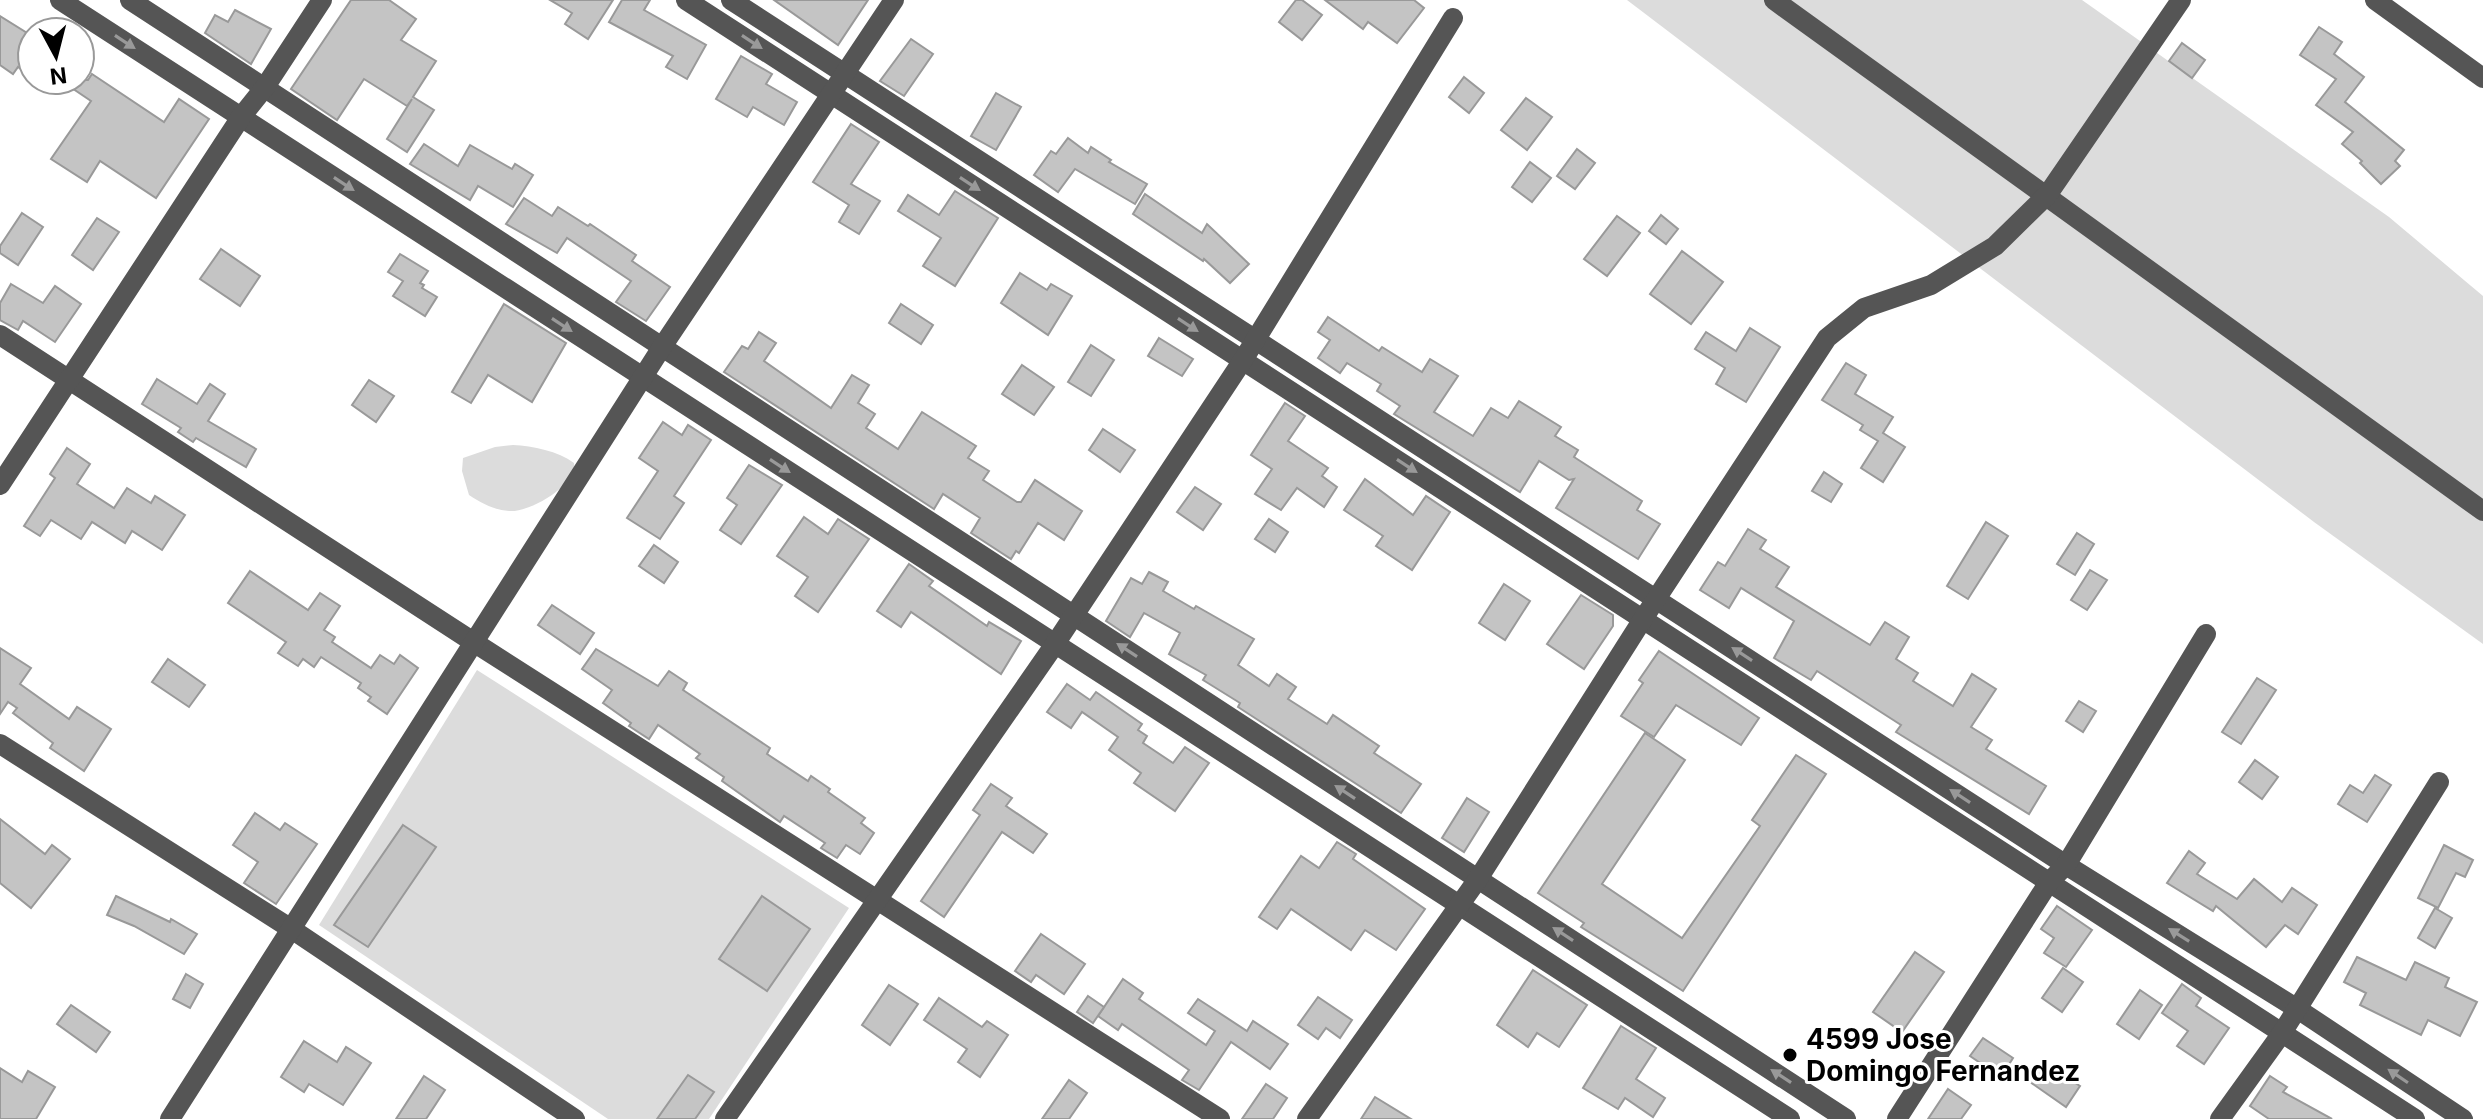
<svg xmlns="http://www.w3.org/2000/svg" width="2483" height="1119" font-family="Inter,sans-serif">
<rect width="100%" height="100%" fill="#fff"/>
<g fill="#dcdcdc">
<path d="M1627,0H2082L2389,217L2483,296V644L2314,522Z"/>
<path d="M513,445C533,446 558,451 574,463C577,485 530,513 509,511C494,510 481,503 469,495L462,471L463,458L495,447Z"/>
<path d="M477,670L849,908L709,1119H608L319,925Z"/>
</g>
<g fill="#c4c4c4" stroke="#999" stroke-width="2">
<path d="M351,0H389L416,19L401,40L436,61L413,97L434,110L407,152L387,139L412,99L407,106L364,79L337,120L291,89Z"/>
<path d="M550,0H613L588,39L565,24L572,13Z"/>
<path d="M622,0H650L644,10L706,45L687,79L666,67L673,56L609,22Z"/>
<path d="M774,0H868L838,45Z"/>
<path d="M1296,0H1302L1322,15L1302,40L1279,22Z"/>
<path d="M1325,0H1414L1424,8L1397,43L1368,22L1363,29Z"/>
<path d="M235,10L271,29L251,64L205,33L215,15L228,22Z"/>
<path d="M0,16L32,36V77L18,67L13,74L0,65Z"/>
<path d="M2319,27L2342,42L2334,54L2364,77L2345,102L2404,150L2395,161L2400,166L2381,184L2360,163L2362,161L2342,144L2353,132L2316,105L2336,79L2300,55Z"/>
<path d="M911,39L933,54L904,96L880,81Z"/>
<path d="M2182,43L2205,60L2192,78L2169,61Z"/>
<path d="M741,56L772,74L766,84L797,102L784,125L753,107L747,117L716,99Z"/>
<path d="M92,74L164,122L179,99L209,119L156,198L100,161L87,182L51,159L91,101L60,80H88Z"/>
<path d="M1464,77L1484,93L1469,113L1449,97Z"/>
<path d="M996,93L1021,107L996,150L971,136Z"/>
<path d="M1526,98L1552,117L1527,150L1501,130Z"/>
<path d="M851,124L879,142L851,184L880,201L859,234L839,222L849,205L813,182Z"/>
<path d="M1068,138L1088,153L1091,147L1111,160L1109,162L1147,184L1135,204L1075,169L1058,192L1034,175L1051,151L1056,154Z"/>
<path d="M424,144L458,166L470,145L512,169L515,164L533,175L513,207L478,186L470,200L410,164Z"/>
<path d="M1577,149L1595,163L1575,189L1557,176Z"/>
<path d="M1530,162L1551,178L1532,202L1512,187Z"/>
<path d="M955,191L998,218L955,286L923,266L941,238L898,211L908,195L939,215Z"/>
<path d="M1145,194L1202,233L1207,224L1249,264L1230,283L1204,259L1203,261L1133,214Z"/>
<path d="M524,198L552,216L558,207L588,226L590,224L636,255L632,261L670,287L646,321L616,302L631,281L567,238L557,253L506,224Z"/>
<path d="M22,213L43,227L18,265L0,253V246Z"/>
<path d="M1661,215L1678,229L1666,244L1649,231Z"/>
<path d="M1617,216L1640,233L1607,276L1584,259Z"/>
<path d="M97,218L119,232L93,270L72,255Z"/>
<path d="M221,249L260,276L240,306L200,279Z"/>
<path d="M1682,251L1723,282L1691,324L1650,294Z"/>
<path d="M400,254L428,271L420,283L424,285L422,288L437,297L425,316L393,296L403,281L388,272Z"/>
<path d="M1020,273L1047,290L1051,284L1072,296L1048,335L1001,303Z"/>
<path d="M11,284L43,303L55,286L81,304L55,342L23,321L18,330L0,320V303Z"/>
<path d="M504,304L566,343L532,402L488,375L471,403L452,392Z"/>
<path d="M901,304L933,325L921,344L889,323Z"/>
<path d="M1328,317L1379,351L1382,347L1422,372L1430,359L1458,376L1434,412L1473,436L1491,408L1508,418L1519,401L1561,427L1555,436L1578,450L1574,457L1642,501L1637,510L1660,524L1638,559L1556,508L1574,479L1569,480L1539,461L1520,492L1394,414L1400,406L1377,391L1381,384L1347,363L1340,373L1318,358L1330,340L1318,332Z"/>
<path d="M1750,328L1780,347L1746,402L1716,384L1725,368L1695,349L1706,332L1736,351Z"/>
<path d="M759,332L776,343L764,361L831,408L852,375L869,385L858,403L875,414L866,428L898,449L922,412L976,446L968,458L989,471L983,480L1017,502H1021L1035,480L1082,511L1064,540L1038,523L1019,553L1016,551L1011,559L971,533L980,518L943,494L934,509L724,372L742,346L748,349Z"/>
<path d="M1159,338L1193,359L1182,376L1148,356Z"/>
<path d="M1091,345L1114,360L1091,396L1068,382Z"/>
<path d="M1846,363L1866,375L1855,394L1893,417L1883,433L1905,447L1883,482L1861,468L1878,441L1860,430L1863,425L1822,400Z"/>
<path d="M1022,365L1054,387L1034,415L1002,394Z"/>
<path d="M157,379L197,404L210,384L225,394L208,421L256,449L246,467L196,438L193,442L178,432L181,428L142,404Z"/>
<path d="M369,380L394,396L376,422L352,405Z"/>
<path d="M1285,403L1305,416L1288,441L1328,468L1322,476L1337,487L1324,507L1297,488L1281,510L1255,494L1272,469L1251,455Z"/>
<path d="M663,422L682,435L688,425L711,440L674,496L684,503L660,539L627,518L658,471L639,458Z"/>
<path d="M1103,429L1135,450L1120,472L1089,450Z"/>
<path d="M67,448L90,464L77,484L114,508L127,488L151,503L155,496L185,515L162,550L132,531L125,543L92,522L81,539L51,520L40,536L24,526L55,478L50,474Z"/>
<path d="M749,465L782,485L741,544L720,530L737,505L727,498Z"/>
<path d="M1824,472L1842,484L1831,502L1812,491Z"/>
<path d="M1365,479L1413,515L1426,496L1450,512L1412,570L1376,546L1383,536L1344,510Z"/>
<path d="M1195,487L1221,504L1203,530L1177,512Z"/>
<path d="M804,517L828,534L838,519L869,539L818,612L795,596L808,577L777,556Z"/>
<path d="M1269,519L1288,532L1275,552L1255,539Z"/>
<path d="M1986,522L2008,536L1968,599L1947,586Z"/>
<path d="M1748,529L1766,540L1760,549L1789,567L1776,587L1870,645L1885,622L1909,637L1896,659L1918,673L1913,681L1953,706L1972,674L1996,689L1971,727L1992,740L1986,749L2046,786L2029,814L1896,732L1901,725L1817,671L1811,680L1774,658L1794,621L1741,588L1729,608L1700,590L1718,562L1725,566Z"/>
<path d="M2077,533L2094,544L2075,575L2057,564Z"/>
<path d="M654,545L678,562L664,583L639,566Z"/>
<path d="M909,564L933,581L929,586L987,626L989,622L1021,641L1001,674L911,612L901,627L877,611Z"/>
<path d="M2090,570L2107,580L2087,610L2071,600Z"/>
<path d="M250,571L308,610L320,593L340,606L324,630L335,637L332,642L371,668L380,655L394,664L400,655L418,668L387,714L368,701L371,697L358,688L361,683L321,657L314,667L303,659L298,666L278,653L286,642L228,603Z"/>
<path d="M1149,572L1168,582L1163,591L1194,609L1196,606L1254,639L1238,665L1269,686L1277,674L1296,687L1288,699L1327,724L1333,715L1379,746L1374,753L1421,784L1401,813L1238,707L1240,703L1203,680L1206,675L1169,654L1180,633L1144,613L1130,637L1106,621L1131,578L1142,584Z"/>
<path d="M1504,584L1530,601L1505,640L1479,623Z"/>
<path d="M1581,595L1613,615V626L1584,669L1547,644Z"/>
<path d="M552,605L594,633L580,654L538,625Z"/>
<path d="M0,648L31,668L20,684L69,719L77,707L111,729L84,771L50,748L53,743L13,713L17,708L8,702L0,714Z"/>
<path d="M596,649L658,686L669,671L687,683L683,690L770,748L767,754L808,781L811,776L830,789L828,792L865,818L861,823L874,833L860,854L846,845L837,858L821,848L825,843L784,816L780,822L722,781L724,777L696,758L700,754L658,725L649,739L629,726L631,723L603,703L612,690L582,669Z"/>
<path d="M1659,651L1759,718L1741,745L1676,705L1654,737L1621,716L1643,683L1639,680Z"/>
<path d="M168,659L205,685L189,707L152,682Z"/>
<path d="M2257,678L2276,690L2241,744L2222,732Z"/>
<path d="M1067,684L1090,700L1096,692L1142,724L1138,730L1147,736L1143,743L1173,763L1185,747L1209,763L1175,811L1134,783L1141,773L1109,750L1118,737L1082,712L1071,728L1047,712Z"/>
<path d="M2079,701L2096,711L2083,732L2066,721Z"/>
<path d="M1645,733L1685,760L1602,884L1682,938L1760,826L1752,820L1796,755L1826,774L1683,991L1581,927L1584,923L1538,893Z"/>
<path d="M2255,760L2278,777L2262,799L2239,782Z"/>
<path d="M2375,775L2391,785L2367,822L2338,804L2350,785L2363,793Z"/>
<path d="M991,784L1012,798L1006,806L1047,834L1033,853L1002,832L944,917L921,901L980,815L973,810Z"/>
<path d="M1467,798L1489,812L1464,852L1442,838Z"/>
<path d="M255,813L280,830L285,823L317,844L276,904L244,883L258,862L233,845Z"/>
<path d="M0,819L45,854L52,845L70,859L31,908L0,883Z"/>
<path d="M403,825L436,847L368,947L334,925Z"/>
<path d="M1337,842L1356,854L1353,859L1425,909L1396,950L1365,930L1351,950L1291,909L1277,929L1259,917L1301,856L1319,868Z"/>
<path d="M2444,845L2473,860L2465,877L2456,873L2438,908L2418,898Z"/>
<path d="M2189,851L2205,863L2197,874L2237,899L2254,879L2282,902L2292,888L2317,905L2298,934L2285,925L2266,947L2216,906L2213,911L2167,883Z"/>
<path d="M116,896L170,922L171,919L197,934L184,954L134,926L107,915Z"/>
<path d="M762,896L810,929L767,991L719,959Z"/>
<path d="M2057,906L2092,930L2066,967L2044,953L2054,938L2041,929Z"/>
<path d="M2435,908L2452,918L2435,948L2418,938Z"/>
<path d="M1041,934L1085,964L1064,994L1036,975L1031,982L1015,971Z"/>
<path d="M1915,952L1944,972L1902,1032L1873,1012Z"/>
<path d="M2357,957L2406,980L2415,962L2449,978L2445,987L2477,1002L2460,1036L2428,1020L2421,1035L2360,1005L2366,993L2344,982Z"/>
<path d="M2063,968L2083,982L2062,1012L2042,998Z"/>
<path d="M1533,970L1587,1005L1559,1047L1537,1033L1528,1047L1497,1025Z"/>
<path d="M186,974L203,984L190,1008L173,999Z"/>
<path d="M1123,979L1143,993L1139,999L1206,1045L1215,1031L1188,1013L1198,999L1247,1031L1253,1021L1288,1044L1270,1069L1231,1042L1199,1090L1182,1080L1189,1070L1122,1024L1118,1030L1098,1016Z"/>
<path d="M2182,984L2201,998L2196,1006L2229,1028L2204,1064L2177,1046L2188,1031L2162,1013Z"/>
<path d="M889,985L918,1004L890,1045L862,1025Z"/>
<path d="M2140,990L2162,1005L2139,1039L2117,1024Z"/>
<path d="M1088,996L1104,1007L1093,1023L1077,1012Z"/>
<path d="M1318,997L1352,1020L1340,1038L1326,1028L1318,1039L1298,1025Z"/>
<path d="M939,998L982,1027L987,1021L1008,1035L980,1077L958,1062L967,1049L924,1020Z"/>
<path d="M71,1005L110,1032L96,1052L57,1024Z"/>
<path d="M1621,1026L1656,1048L1636,1079L1665,1098L1653,1117L1625,1098L1618,1109L1583,1088Z"/>
<path d="M1983,1038L2013,1058L2001,1077L1970,1056Z"/>
<path d="M304,1041L337,1062L346,1047L371,1063L343,1105L309,1084L304,1092L281,1077Z"/>
<path d="M2043,1062L2080,1086L2066,1107L2030,1082Z"/>
<path d="M0,1068L22,1082L28,1071L55,1087L36,1119H0Z"/>
<path d="M688,1075L714,1092L695,1119H657Z"/>
<path d="M424,1076L445,1090L426,1119H396Z"/>
<path d="M2270,1076L2287,1087L2283,1092L2332,1119H2269L2250,1106Z"/>
<path d="M1069,1080L1087,1093L1069,1119H1042Z"/>
<path d="M1266,1084L1287,1098L1273,1119H1242Z"/>
<path d="M1948,1089L1971,1105L1961,1119H1928Z"/>
<path d="M1375,1097L1411,1119H1361Z"/>
</g>
<g fill="none" stroke-linecap="round" stroke-linejoin="round">
<g stroke="#555" stroke-width="20">
<path d="M60,0L1790,1119"/>
<path d="M130,0L1846,1119"/>
<path d="M686,0L2415,1119"/>
<path d="M731,0L2066,865L2296,1008L2463,1119"/>
<path d="M1774,0L2483,511"/>
<path d="M2375,0L2483,78"/>
<path d="M0,335L475,643L1220,1119"/>
<path d="M0,485L241,117L265,87L322,0"/>
<path d="M0,744L293,930L575,1119"/>
<path d="M170,1119L662,347L894,0"/>
<path d="M725,1119L1055,644L1243,360L1453,18"/>
<path d="M1307,1119L1478,879L1643,619L1827,338L1864,308L1931,285L1995,246L2048,194L2181,0"/>
<path d="M1897,1119L2049,882L2066,865L2206,634"/>
<path d="M2220,1119L2282,1033L2439,782"/>
</g>
</g>
<defs><path id="oneway-solid" d="M-6-.8H1V-3.2L6.5 0L1 3.2V.8H-6Z" transform="scale(2)"/></defs>
<g fill="#999">
<use href="#oneway-solid" transform="translate(125 42) rotate(33)"/>
<use href="#oneway-solid" transform="translate(752 42) rotate(33)"/>
<use href="#oneway-solid" transform="translate(344 184) rotate(33)"/>
<use href="#oneway-solid" transform="translate(970 184) rotate(33)"/>
<use href="#oneway-solid" transform="translate(562 325) rotate(33)"/>
<use href="#oneway-solid" transform="translate(1188 325) rotate(33)"/>
<use href="#oneway-solid" transform="translate(780 466) rotate(33)"/>
<use href="#oneway-solid" transform="translate(1407 466) rotate(33)"/>
<use href="#oneway-solid" transform="translate(1127 650) rotate(-147)"/>
<use href="#oneway-solid" transform="translate(1742 654) rotate(-147)"/>
<use href="#oneway-solid" transform="translate(1345 792) rotate(-147)"/>
<use href="#oneway-solid" transform="translate(1960 796) rotate(-147)"/>
<use href="#oneway-solid" transform="translate(1563 934) rotate(-147)"/>
<use href="#oneway-solid" transform="translate(2179 935) rotate(-148)"/>
<use href="#oneway-solid" transform="translate(1781 1076) rotate(-147)"/>
<use href="#oneway-solid" transform="translate(2398 1076) rotate(-146)"/>
</g>
<circle fill="#000" stroke="#fff" stroke-width="3" cx="1790" cy="1055" r="8"/>
<g text-anchor="middle" stroke-width="6" stroke-linejoin="round" paint-order="stroke">
<g font-size="28" font-weight="bold" fill="#000" stroke="#fff" text-anchor="start">
<text x="1806" y="1049">4599 Jose<tspan x="1806" dy="32">Domingo Fernandez</tspan></text>
</g>
</g>
<g transform="translate(56 56) rotate(173)"><circle r="38" fill="#ffffff" stroke="#999999" stroke-width="2"/>
<path d="M0-6L14 30L0 20L-14 30Z" fill="#000000"/>
<text y="-12" font-size="22" font-weight="bold" text-anchor="middle" fill="#000000">N</text>
</g>
</svg>
